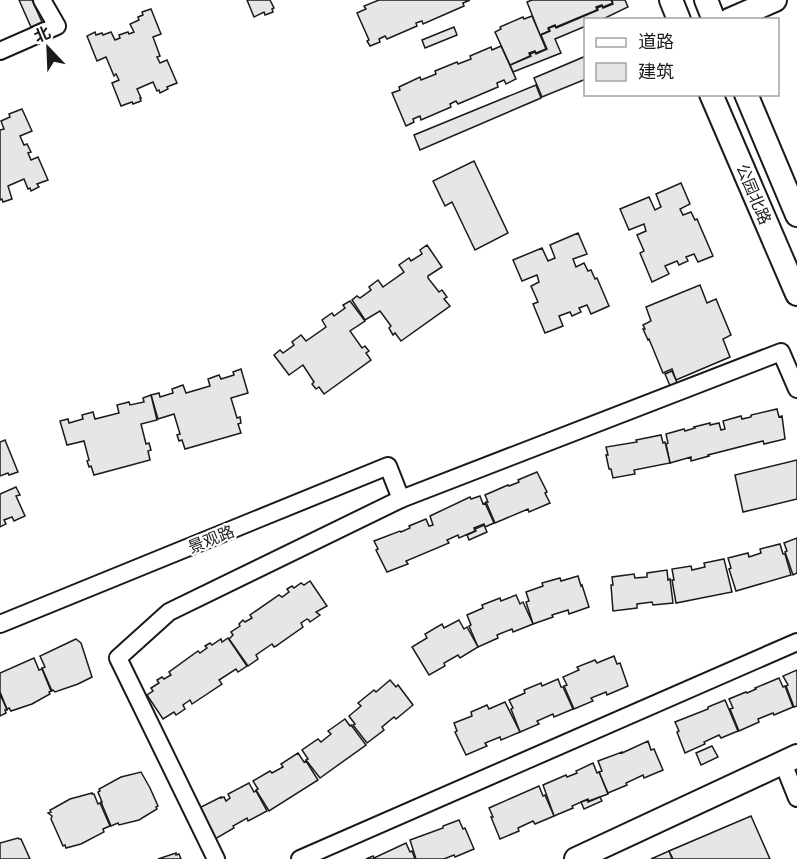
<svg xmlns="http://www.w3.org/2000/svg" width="797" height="859" font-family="'PT Sans Narrow','Noto Sans SC',sans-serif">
<rect width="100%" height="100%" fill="#fff"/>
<g fill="#e6e6e6" stroke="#1a1a1a" stroke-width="1.5">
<path d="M19,0H32L42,22L31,27Z"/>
<path d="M247,0H270L274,8L272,9L273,12L265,15L264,12L254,17Z"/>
<path d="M379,0H470L463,3L464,6L423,24L422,21L416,23L417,26L387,39L385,36L379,39L380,42L370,46L367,41L369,40L357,13L366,9L364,6Z"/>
<path d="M532,0H611L613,3L603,7L602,5L596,7L597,10L556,27L555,25L548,28L549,31L540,35L527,2Z"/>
<path d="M612,0H625L628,7L601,20H586V26L555,39L561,53L513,72L510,65L531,56L530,54L535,52L536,54L547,49L541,35L550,31L549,28L555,26L556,28L598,10L597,8L602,6L603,8L613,4Z"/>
<path d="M151,9L161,34L153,37L160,56L157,57L160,63L167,60L177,83L167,87L168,89L160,93L159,90L157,91L153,82L137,89L141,98H140L141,101L133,104L132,102L121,106L112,83L119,80L116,74L114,76L106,57L97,61L87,36L95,32L96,35L102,33L103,35L111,32L115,40L120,38L119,35L128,32L129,34L134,32L130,24L139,20L138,17L143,15L142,12Z"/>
<path d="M532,16L546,49L536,53L535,51L529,53L530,56L510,65L495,32L501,29L500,27L523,17L524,19Z"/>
<path d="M454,27L457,35L425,48L422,40Z"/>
<path d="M501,46L516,79L506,84L504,80L497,83L498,87L458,104L456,101L450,104L451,107L421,120L420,116L413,119L414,122L406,126L392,93L400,90L399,87L420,77L421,80L436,74L435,71L457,62L458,64L471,59L470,56L491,47L492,50Z"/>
<path d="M586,56V79L542,97L534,78Z"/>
<path d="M536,85L541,98L420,150L414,135Z"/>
<path d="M22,109L32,131L20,136L24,145L27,144L31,152L28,153L31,160L38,157L48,180L37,184L39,187L31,191L30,188L28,189L24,179L8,186L12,199L3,202L2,199L0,200V130L4,129L1,121L10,117L9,114Z"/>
<path d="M474,161L508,233L475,250L452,202L445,206L433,181Z"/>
<path d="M681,183L690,204L680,209L683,215L691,212L695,220L697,219L713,256L698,262L694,254L686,257L688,261L679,265L677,261L665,266L669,274L652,282L640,253L644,251L637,235L646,231L644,224L629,230L620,209L649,197L655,210L661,207L656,194Z"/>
<path d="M578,233L587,254L573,259L576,267L584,263L588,271L591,270L595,279L597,278L609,306L591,314L587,305L579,308L581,312L572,316L570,312L559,316L563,326L545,333L533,304L538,302L531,286L539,282L537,275L522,281L513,260L542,248L548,261L555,258L550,245Z"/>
<path d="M427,245L442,267L428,276V278L439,292L442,290L447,297L444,299L450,306L401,341L395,333L393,335L390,330L389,328L391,326L380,311L365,320L352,300L357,296L360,298L371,290L369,287L378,280L383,287L404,272L399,265L409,258L411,261L422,254L420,250Z"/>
<path d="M700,285L707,303L716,299L731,335L723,339L730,357L676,380L672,369L663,373L649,339L648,340L643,329H645L643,325L651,321L646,307Z"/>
<path d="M350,301L365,321L350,331L362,348L365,346L369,351L366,353L371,360L324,394L319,387L316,389L312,384L314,382L303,365L289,375L274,355L280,350L283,353L294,345L292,342L301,335L306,341L326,327L322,320L332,313L334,316L345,308L343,305Z"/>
<path d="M241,369L248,393L231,398L237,418L240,417L241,423L238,424L241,433L185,449L182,440L179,441L177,435L180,434L174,414L158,419L151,395L159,393L160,397L173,393L172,389L183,385L186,393L210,386L208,379L219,375L221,379L234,375L233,372Z"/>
<path d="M672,371L678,385L671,388L665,374Z"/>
<path d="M151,395L157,420L141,424L146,444L149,443L151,450L148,451L150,460L94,475L91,466L89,467L87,461L89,460L84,441L67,445L60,421L68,419L69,423L83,419L82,415L93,412L95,419L119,413L117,405L129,402L130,405L144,402L143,398Z"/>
<path d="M777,409L779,417L782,416L785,439L764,444L763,441L708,455L709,456L691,461V457L670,463L666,444L668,443L666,434L684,429L685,431L695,428L694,427L710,423V425L719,423L721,430L725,429L723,421L741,416L742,419L751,417V415Z"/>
<path d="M661,435L663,443L665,442L670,463L634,470L635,474L613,478L611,469H609L606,455H608L606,447L637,442L636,440Z"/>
<path d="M5,440L18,472L9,475L8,473L0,476V442Z"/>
<path d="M797,460V499L743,512L735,475Z"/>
<path d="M537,472L547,492L545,493L550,503L529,512L528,509L495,523L486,502H488L485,495L508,485L509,486L519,482L518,480Z"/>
<path d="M16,487L20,495L16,496L25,516L14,521L12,517L4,520L6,524L0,527V494Z"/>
<path d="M480,496L483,504L485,503L494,523L485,527L484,524L474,528L475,531L459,538L458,535L447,540L449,543L406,561L408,564L387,572L376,550L378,549L374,541L400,531L401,532L410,528L409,526L426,519L429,526L433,525L430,516L470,497L471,499Z"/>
<path d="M484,525L487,532L469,540L467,535L476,531L475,529Z"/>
<path d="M797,538V573L793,575L785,552L787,551L784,543Z"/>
<path d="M780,544L783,554H785L791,575L736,591L729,569L731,568L728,558L748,553L749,557L761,553L760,549Z"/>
<path d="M724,559L732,592L676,603L672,580H674L672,569L691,566L692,570L705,567L704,563Z"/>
<path d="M667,570L668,580L670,579L673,603L653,605L652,602L637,604V608L613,611L611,585H613L612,577L634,574L635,578L647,577V573Z"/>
<path d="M578,576L581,586L582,585L589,607L569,614L568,610L552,615L553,617L533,624L526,602L529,601L526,592L543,586L542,583L560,578L561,581Z"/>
<path d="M310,581L327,606L316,612L320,615L310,622L309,620L307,619L301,623L303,627L276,646L274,647L272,644L256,655L258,659L248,666L229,639L233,635L231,632L240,626L239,624L243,620L245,622L252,618L250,615L279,595L282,597L289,592L287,589L292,586L294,588L301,583L304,585Z"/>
<path d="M516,595L520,604L523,602L533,624L513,632L512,629L497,635L498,638L478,647L469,626L471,625L467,615L483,608L482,605L500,598L501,601Z"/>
<path d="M459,620L464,629L467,627L478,647L460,658L458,655L444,663L445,666L429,675L412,647L427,638L425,634L442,624L444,628Z"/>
<path d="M228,638L247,666L238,672L236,669L219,680L222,684L192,704L190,700L183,705L185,709L176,715L174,712L163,719L147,695L153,691L151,688L159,683L157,680L162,677L164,679L171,675L169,672L198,651L200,653L207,648L205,646L210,643L212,645L221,639L222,642Z"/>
<path d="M76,639L81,643L92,677L78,684L55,692L53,690L52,691L42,668L45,667L40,656Z"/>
<path d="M614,656L617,664L620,663L628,686L607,695L606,692L591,698L593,701L574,709L564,686L567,685L563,677L579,670L577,667L595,660L597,663Z"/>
<path d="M34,658L39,670L42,669L51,691L49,692L50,694L32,704L11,711L9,708L7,709L0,692V673Z"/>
<path d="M797,670V706L794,707L786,686L788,685L783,676Z"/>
<path d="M779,678L783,687L785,686L793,707L774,715L773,713L758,719L759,722L739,731L730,709L733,708L729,699L746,692L747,693L756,689L755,688Z"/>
<path d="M558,679L561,687H563L573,709L554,717L553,714L537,721L539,724L520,732L511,709L513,708L509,700L525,693L524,690L541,683L542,686Z"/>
<path d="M390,680L396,687L398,685L413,705L396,719L394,717L382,727L384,730L367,743L353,725L355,724L349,716L361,706L358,703L374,690L376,692Z"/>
<path d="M0,694L7,710H5L6,713L0,716Z"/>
<path d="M725,700L738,731L721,738L719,735L704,742L705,744L685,753L677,732L679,731L675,722L708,709V707Z"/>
<path d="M505,702L520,732L501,740L500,737L485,743L487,746L466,755L455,732L457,731L454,723L472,716L471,712L487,705L489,709Z"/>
<path d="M345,719L350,726L351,725L366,745L320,778L306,760L308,759L302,750L318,739L321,742L331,734L328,731Z"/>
<path d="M648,741L651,750L654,749L663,770L644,778L643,775L626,783L627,785L608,793L599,772L602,771L598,761L622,752V753Z"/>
<path d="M712,746L718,757L701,765L696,753Z"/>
<path d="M298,753L304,762L306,761L318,780L269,811L256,790L258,789L253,781L270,771L272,773L283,767L281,764Z"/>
<path d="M593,763L597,773L599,772L608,794L589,801L588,799L572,806L573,808L554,816L543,785L566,775L567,777L577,773L576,771Z"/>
<path d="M141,772L150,788L158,806L156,807L157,809L139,820L119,825L118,823L111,826L101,802H102L98,792L100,791L99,789L121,777Z"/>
<path d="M249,783L254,792L256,791L267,811L248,821L247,818L233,826L234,828L215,839L199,808L221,797V798L224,797L226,801L230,798L228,794Z"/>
<path d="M539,786L543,796L545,795L554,816L535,824L533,821L518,828L519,831L500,839L491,817H493L489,808Z"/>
<path d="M92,793V794H94L98,804L100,803L110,826L103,829L104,832L81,844L66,848L65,845L63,846L51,819L52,816L48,813L51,812L50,810L54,808L70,799Z"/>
<path d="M600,797L602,801L584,809L581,802L587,800L588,802Z"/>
<path d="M751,816L770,859H673L669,851Z"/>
<path d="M459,820L463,829L465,828L474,849L455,857L454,855L444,859H416L410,840L443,828V826Z"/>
<path d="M18,838L19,839H21L30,859H0V843Z"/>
<path d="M406,843L410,852L412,851L415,859H366L373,856L374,858Z"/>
<path d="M669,851L672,859H651Z"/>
<path d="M176,853V855L179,854L181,859H158Z"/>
</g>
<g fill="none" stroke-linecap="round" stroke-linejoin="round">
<defs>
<g id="street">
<path d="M0,51L57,26L42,0"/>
<path d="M0,624L388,466L401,499"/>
<path d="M783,763L797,798"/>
<path d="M216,859L118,658L169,612L401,499L781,352L797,389"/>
<path d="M300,859L797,642"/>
</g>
<g id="secondary">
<path d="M671,0L679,20"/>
<path d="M706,0L714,20"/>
<path d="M729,20L775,0"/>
<path d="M711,94L797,294"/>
<path d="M746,94L797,215"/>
<path d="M576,859L797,756"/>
</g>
</defs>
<use href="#street" stroke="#1a1a1a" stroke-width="20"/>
<use href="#secondary" stroke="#1a1a1a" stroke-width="26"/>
<use href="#street" stroke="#fff" stroke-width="16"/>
<use href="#secondary" stroke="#fff" stroke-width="22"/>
</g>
<g text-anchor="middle" stroke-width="4.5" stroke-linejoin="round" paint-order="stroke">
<g font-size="16" fill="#1a1a1a" stroke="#fff">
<text transform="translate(754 194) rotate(67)" y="6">公园北路</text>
<text transform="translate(211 539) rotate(-22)" y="6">景观路</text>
</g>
</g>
<rect x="584" y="18" width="195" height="78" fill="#ffffff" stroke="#a3a3a3" stroke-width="1.5"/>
<rect x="596" y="38" width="30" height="9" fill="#ffffff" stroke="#a3a3a3" stroke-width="1.5"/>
<text x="638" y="48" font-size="18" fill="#1a1a1a">道路</text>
<rect x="596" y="63" width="30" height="18" fill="#e6e6e6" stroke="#a3a3a3" stroke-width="1.5"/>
<text x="638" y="78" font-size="18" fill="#1a1a1a">建筑</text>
<g transform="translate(48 48) rotate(337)" stroke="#ffffff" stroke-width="4.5" paint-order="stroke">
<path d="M0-4.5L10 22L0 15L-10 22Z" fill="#1a1a1a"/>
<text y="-9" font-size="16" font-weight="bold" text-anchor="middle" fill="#1a1a1a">北</text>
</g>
</svg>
